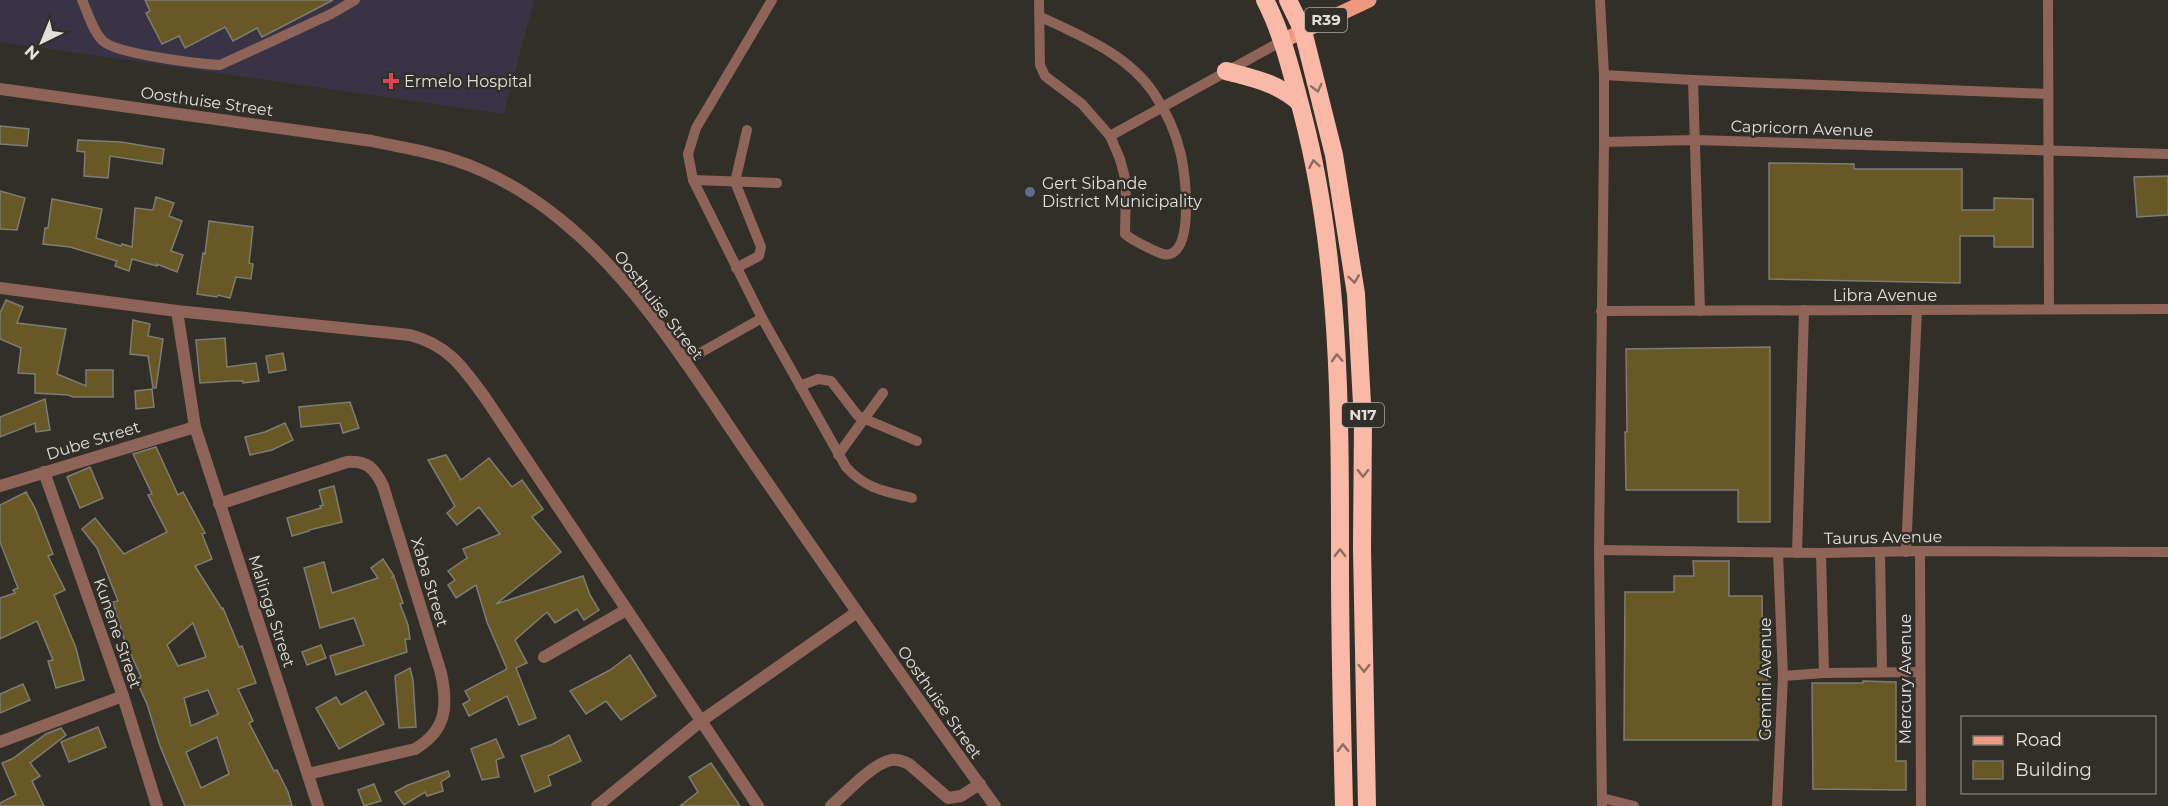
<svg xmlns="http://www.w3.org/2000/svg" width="2168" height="806" font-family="Montserrat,sans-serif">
<rect width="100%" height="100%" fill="#312f28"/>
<path fill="#383445" d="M0,0H534L504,114L0,42Z"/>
<g fill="#675825" stroke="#7f7c74" stroke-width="1.5" fill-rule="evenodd">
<path d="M145,0H333L262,37L257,28L233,41L225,27L185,48L179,36L162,44L146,13L150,11Z"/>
<path d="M0,126L29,129L27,146L0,144Z"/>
<path d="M78,140L121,142L164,149L162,164L110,156L108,178L84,176L85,152L77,151Z"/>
<path d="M1769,163L1854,164V169H1962V210H1994V198L2033,199V247H1994V236H1960V283L1769,279Z"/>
<path d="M2168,176V215L2137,217L2134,177Z"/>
<path d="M0,191L25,198L17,230L0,229Z"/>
<path d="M156,197L174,203L169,216L182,221L171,251L183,255L177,272L157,264V266L132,259L129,271L115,266L117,261L70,247L43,244L45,228H48L52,199L102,209L96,238L121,246L122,244L132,247L135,208L153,210Z"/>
<path d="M209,221L253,227L249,263L253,264L251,279L236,277L230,298L218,295L217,297L197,294L203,253L205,254Z"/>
<path d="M6,300L23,307L17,323L66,329L57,374L86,386V370H113V397H73L68,395L35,393V374L18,373L21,348L0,339V313Z"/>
<path d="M133,320L150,324L148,336L163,339L156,388H153L148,356L130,354Z"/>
<path d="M225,338L227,367L256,363L259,381L243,383V381H231L200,383L196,340Z"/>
<path d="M1770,347V522H1738V490H1626L1625,432H1627L1626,349Z"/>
<path d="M283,353L286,370L269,373L266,356Z"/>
<path d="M152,389L154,407L136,409L135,391Z"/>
<path d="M45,399L50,430L36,432L35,423L0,437V417Z"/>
<path d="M350,402L359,428L343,433L340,423L301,427L299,407Z"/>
<path d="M285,423L293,440L272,450L250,455L245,437L265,432Z"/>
<path d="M156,447L178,495L183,492L205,533L202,534L212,559L195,566L222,609L223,608L239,647L242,646L256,683L238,689L253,721L249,723L274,771L277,770L288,792L292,806H185L160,746L147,704L136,680L141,677L124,639L113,602L118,601L97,548L82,529L95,518L124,554L167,532L148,495L152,494L133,454ZM193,623L206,657L178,666L167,645ZM208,690L218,714L191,726L184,698ZM217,737L229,774L201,788L186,752Z"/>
<path d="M446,455L461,480L489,458L512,487L522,480L543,509L532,517L561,552L496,604L583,576L590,595L599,610L584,620L577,609L555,623L547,612L515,640L527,663L516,668L536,718L519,725L507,696L469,716L463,704L470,700L465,691L507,669L487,622L476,585L456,598L448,585L455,580L448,571L467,558L463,549L500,534L479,507L457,525L447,513L455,506L428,460Z"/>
<path d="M90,467L103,498L80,508L67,477Z"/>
<path d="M334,486L342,522L309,530V531L292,536L287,518L321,508L320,506L323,505L319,490Z"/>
<path d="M26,492L35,508L53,554L48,556L65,590L54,595L76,648L84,680L56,688L48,661L53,660L37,621L0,639V598L15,593L13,590L18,588L0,542V505Z"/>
<path d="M383,559L394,576L391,578L394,577L403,603L400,604L408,625L410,639H405L407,652L336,675L330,656L364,645L354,618L320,628L304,568L324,562L332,593L378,578L371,568Z"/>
<path d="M1693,561H1729V596H1762L1763,673H1767V740H1624L1625,592H1674V576H1694Z"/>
<path d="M321,645L326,658L307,665L302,652Z"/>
<path d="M630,655L656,696L621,720L606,701L586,714L570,691L610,670Z"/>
<path d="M410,668L413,680L416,727L399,728L395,676Z"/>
<path d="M1863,681L1896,682V761H1906V790L1813,789L1812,683H1863Z"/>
<path d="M23,684L30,700L0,713V694Z"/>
<path d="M366,691L384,724L339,749L316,708L336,697L341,705Z"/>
<path d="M98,727L106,747L69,762L61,742Z"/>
<path d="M61,728L66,735L30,763L40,776L32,781L44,806H0V803L16,795L2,763L12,759L46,734Z"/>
<path d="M569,735L581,761L548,776L551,785L535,792L521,756L553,744Z"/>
<path d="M496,739L504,757L496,760L499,777L482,780L471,749Z"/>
<path d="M711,763L740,806H680L698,792L689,777Z"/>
<path d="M448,771L450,776L441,782L443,791L427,796L425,792L404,805L395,792L408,785Z"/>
<path d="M374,784L381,801L364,806L358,790Z"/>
</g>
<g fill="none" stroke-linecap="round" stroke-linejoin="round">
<g stroke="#8f6458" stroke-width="10">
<path d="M82,0C88,13 93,32 103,41C116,54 200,64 220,65L331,14L355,0"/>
<path d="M772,0L696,128L688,154L693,180L762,318L846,467C866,489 884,491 912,498"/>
<path d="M1039,0L1040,65L1045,76L1082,104L1110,136L1120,159L1126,182L1125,234C1132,240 1141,244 1149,248C1156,251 1163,256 1170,254C1194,247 1185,174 1181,155C1176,133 1166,111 1153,92C1127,54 1081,36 1041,17"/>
<path d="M1600,0L1604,75V142"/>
<path d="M2048,0L2049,309"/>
<path d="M1604,75L1693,80"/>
<path d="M1110,136L1282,41"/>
<path d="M693,180L777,183"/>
<path d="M736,268L759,256L761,247L735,182L747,130"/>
<path d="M1601,311L2168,309"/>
<path d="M1700,311L1693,80L2048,94"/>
<path d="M684,362L762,318"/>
<path d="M800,386L818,379L831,381L858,416L917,441"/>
<path d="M838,455L883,393"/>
<path d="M1599,550L1821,553L1920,551L2168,552"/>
<path d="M1920,551L1921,806"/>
<path d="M1906,552L1917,310"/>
<path d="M1797,553L1804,310"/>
<path d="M1821,553L1824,673"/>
<path d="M1880,553L1882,672"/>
<path d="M1783,676L1824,673L1920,672"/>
<path d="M1602,798L1634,806"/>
<path d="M1602,806L1599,550L1604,142L1695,140L2168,154"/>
<path d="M1777,806L1783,676L1778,553"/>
</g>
<g stroke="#8f6458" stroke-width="12">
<path d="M0,89L372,141C399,147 428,151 454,160C492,172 530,195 561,220C641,285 696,379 754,463C833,578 913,693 995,806"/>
<path d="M0,288L177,311L410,335C449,345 464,369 486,399L758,806"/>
<path d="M177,311L195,427L318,806"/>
<path d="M44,472L123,696L157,806"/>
<path d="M0,486L195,427"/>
<path d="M219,504L347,462C367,460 375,469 383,486L441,673C448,706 447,730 415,749L308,774"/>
<path d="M544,657L626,610"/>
<path d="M0,742L123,696"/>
<path d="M597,806L701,721L857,612"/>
<path d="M831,806C846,793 872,764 891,760C898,759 903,761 909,764L948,798L961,796L980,784"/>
</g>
<path stroke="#ef977f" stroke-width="15" d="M1282,41L1369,0"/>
<g stroke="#fab9a7" stroke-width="18">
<path d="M1265,0C1283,35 1292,74 1302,112C1341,260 1340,414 1340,566C1340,646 1342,726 1344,806"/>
<path d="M1288,0L1303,31L1334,155L1356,294L1363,422L1362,548L1367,806"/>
<path d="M1226,71C1255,79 1275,82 1299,102"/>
</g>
</g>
<defs><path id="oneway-chevron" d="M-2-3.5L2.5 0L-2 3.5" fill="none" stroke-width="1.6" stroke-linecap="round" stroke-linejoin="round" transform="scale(1.5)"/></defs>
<g stroke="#8b6d61">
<use href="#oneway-chevron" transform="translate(1317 88) rotate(76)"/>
<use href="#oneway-chevron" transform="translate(1314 164) rotate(-100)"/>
<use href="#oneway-chevron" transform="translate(1354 279) rotate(82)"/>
<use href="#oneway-chevron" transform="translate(1337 358) rotate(-93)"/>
<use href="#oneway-chevron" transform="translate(1363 473) rotate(90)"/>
<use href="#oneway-chevron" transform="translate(1340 553) rotate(-90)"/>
<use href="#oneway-chevron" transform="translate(1364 668) rotate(89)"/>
<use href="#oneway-chevron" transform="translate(1343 748) rotate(-91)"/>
</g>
<path fill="#e0444e" stroke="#312f28" stroke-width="2" d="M388 72h6v6h6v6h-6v6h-6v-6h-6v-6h6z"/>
<circle fill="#5c6f8a" stroke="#312f28" stroke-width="2" cx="1030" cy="192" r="6"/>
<g text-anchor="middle" stroke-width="5" stroke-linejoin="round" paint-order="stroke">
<g fill="#312f28" stroke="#acaba6" stroke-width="1.5">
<rect x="1305" y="8" width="42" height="24" rx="4.5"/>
<rect x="1342" y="403" width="42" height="24" rx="4.5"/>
</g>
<g font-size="15" font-weight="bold" fill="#e1e0dc">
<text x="1326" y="25">R39</text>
<text x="1363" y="420">N17</text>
</g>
<g font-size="16" fill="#e1e0dc" stroke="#312f28" text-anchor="start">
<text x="404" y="87">Ermelo Hospital</text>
<text x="1042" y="189">Gert Sibande<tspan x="1042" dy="18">District Municipality</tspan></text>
</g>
<g font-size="16" fill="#e1e0dc" stroke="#312f28">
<text transform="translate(207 101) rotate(8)" y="6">Oosthuise Street</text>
<text transform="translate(1802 128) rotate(2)" y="6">Capricorn Avenue</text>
<text x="1885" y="301">Libra Avenue</text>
<text transform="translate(659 305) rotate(52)" y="6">Oosthuise Street</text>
<text transform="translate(93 440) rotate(-17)" y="6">Dube Street</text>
<text transform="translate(1883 537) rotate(-1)" y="6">Taurus Avenue</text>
<text transform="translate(430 582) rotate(73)" y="6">Xaba Street</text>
<text transform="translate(272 611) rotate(72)" y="6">Malinga Street</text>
<text transform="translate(118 633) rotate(71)" y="6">Kunene Street</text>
<text transform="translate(1765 679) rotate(-90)" y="6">Gemini Avenue</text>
<text transform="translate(1905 679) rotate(-90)" y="6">Mercury Avenue</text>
<text transform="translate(940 702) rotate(55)" y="6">Oosthuise Street</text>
</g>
</g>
<rect x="1961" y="716" width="195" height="78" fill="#312f28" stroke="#777670" stroke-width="1.5"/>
<rect x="1973" y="736" width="30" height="9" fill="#ef977f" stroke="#777670" stroke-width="1.5"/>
<text x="2015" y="746" font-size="18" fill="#e1e0dc">Road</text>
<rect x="1973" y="761" width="30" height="18" fill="#675825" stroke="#777670" stroke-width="1.5"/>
<text x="2015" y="776" font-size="18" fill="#e1e0dc">Building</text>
<g transform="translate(42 42) rotate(223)" stroke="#312f28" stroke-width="4.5" paint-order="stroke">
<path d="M0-4.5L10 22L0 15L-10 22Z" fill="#e1e0dc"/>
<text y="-9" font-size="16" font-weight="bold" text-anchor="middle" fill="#e1e0dc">N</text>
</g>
</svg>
